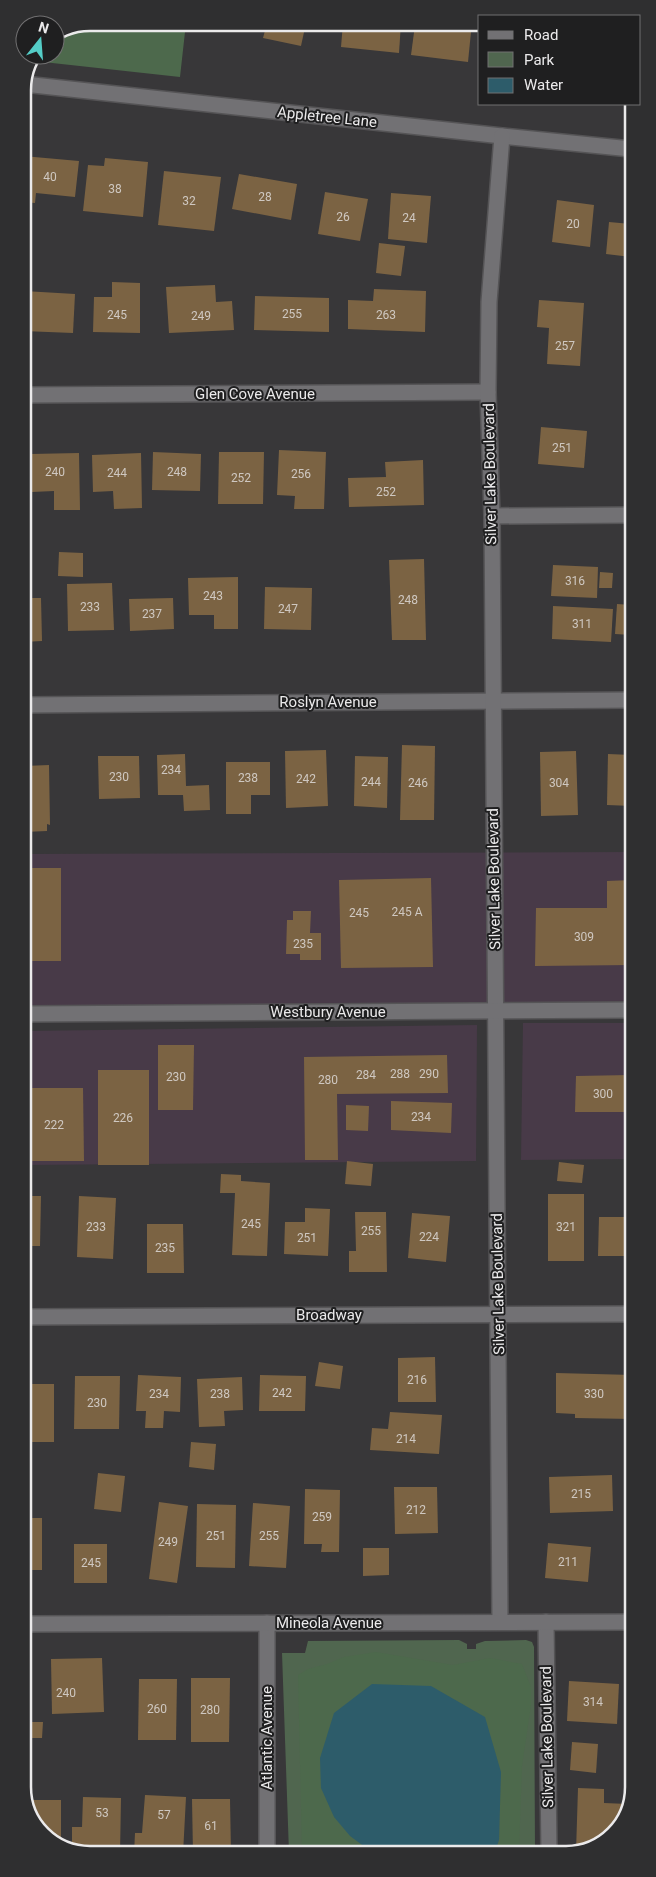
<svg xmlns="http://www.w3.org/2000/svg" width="656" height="1877" font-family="Roboto,sans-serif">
<rect width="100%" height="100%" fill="#383739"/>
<g fill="#483a48">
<path d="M632,852V1006L24,1018V854Z"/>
<path d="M523,1023H632L633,1159L521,1160Z"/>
<path d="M477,1025L476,1161L24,1165V1031Z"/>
</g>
<path fill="#50664f" d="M459,1640L467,1644V1649H476V1644L485,1641L526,1640L532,1642L534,1647L535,1852L289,1853L282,1653H305L308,1641Z"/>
<g fill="#4d694c">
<path d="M91,23H186L180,77L34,61L37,55H55V37Z"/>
<path d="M376,1652L453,1665L490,1658L522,1664L531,1687V1705L522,1766L519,1852H495L499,1840L501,1772L369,1852L373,1853H302L298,1675L308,1669L327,1664L344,1657Z"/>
</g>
<path fill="#2d5c6a" d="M372,1684L431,1686L485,1717L501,1772L499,1840L495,1852L373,1853L350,1836L334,1817L321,1788L320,1758L334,1713Z"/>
<g fill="#7b6343">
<path d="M193,23H235L234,31L193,26Z"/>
<path d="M267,23H306L301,46L263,38Z"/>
<path d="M343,23H401L399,53L341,47Z"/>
<path d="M415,25L471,32L468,62L411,55Z"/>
<path d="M23,156L79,161L75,197L36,193L35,203L23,202Z"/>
<path d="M105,158L148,162L143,217L83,211L88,165L104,166Z"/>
<path d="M164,171L221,177L214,231L158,225Z"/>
<path d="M239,174L297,184L291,220L232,209Z"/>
<path d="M325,192L368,199L360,241L318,234Z"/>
<path d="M391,193L431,196L427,243L388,239Z"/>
<path d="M557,200L594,205L590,247L552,242Z"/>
<path d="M609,222L631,224V257L606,254Z"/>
<path d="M379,243L405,246L401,276L376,273Z"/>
<path d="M112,282L140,283V333L93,332L94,297H112Z"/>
<path d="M215,285L216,302L232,301L234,330L169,333L166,287Z"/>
<path d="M374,289L426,291L425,332L348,329V300L373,301Z"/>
<path d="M24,291L75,294L73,333L23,331Z"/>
<path d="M255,296L329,298V332L254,330Z"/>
<path d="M539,300L584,303L580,366L547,364L549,328L537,327Z"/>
<path d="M541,427L587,431L584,468L538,464Z"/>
<path d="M279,450L326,452L324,509H294L295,496L277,495Z"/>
<path d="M153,452L201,454L200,491L152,490Z"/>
<path d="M219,452H264L263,504H218Z"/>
<path d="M79,453L80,510H54V491L32,492L31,454Z"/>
<path d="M141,453L142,508L114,509L113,491L93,492L92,455Z"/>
<path d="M423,460L424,505L349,507L348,478L386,477L385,462Z"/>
<path d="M59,552L83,553V577L58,576Z"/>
<path d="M424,559L426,640H392L389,560Z"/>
<path d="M553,565L598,567L597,598L551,596Z"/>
<path d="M600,572L613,573L612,588H599Z"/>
<path d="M238,577V629H214V615H189L188,578Z"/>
<path d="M112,583L114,630L68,631L67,584Z"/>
<path d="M265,587L312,588L311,630L264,629Z"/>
<path d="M23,598H41L42,641L23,642Z"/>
<path d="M173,598L174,629L130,631L129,599Z"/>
<path d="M617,604L632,605V635L615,634Z"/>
<path d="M553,606L613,609L611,642L552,639Z"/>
<path d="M402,745L435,746L434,820H400Z"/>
<path d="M326,750L328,806L286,808L285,751Z"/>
<path d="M576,751L578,815L541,816L540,752Z"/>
<path d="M185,754L186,786L209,785L210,810L184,811L183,795H158L157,755Z"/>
<path d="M608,754L632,755V806L607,805Z"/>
<path d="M98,756H139L140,798L99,799Z"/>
<path d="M355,756L388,757L387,808L354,806Z"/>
<path d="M226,762H270V795H251V814H226Z"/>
<path d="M49,765L50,825L47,824V831L24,832V766Z"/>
<rect x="24" y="868" width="37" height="93"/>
<path d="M431,878L433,967L341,968L339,880Z"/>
<path d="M632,880V965L535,966L536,908H607V881Z"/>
<path d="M293,911H311L310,933H321V960H300V954H286L287,920H293Z"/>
<path d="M158,1045H194L193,1110H158Z"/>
<path d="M447,1055L448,1093L337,1094L338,1160H305L304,1057Z"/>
<rect x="98" y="1070" width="51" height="95"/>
<path d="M630,1075V1112H575L576,1076Z"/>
<path d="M24,1088H83L84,1161H24Z"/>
<path d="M391,1101L452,1103L451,1133L391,1130Z"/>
<path d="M346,1105L369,1106L368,1131L346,1130Z"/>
<path d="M347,1161L373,1164L371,1186L345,1184Z"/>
<path d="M559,1162L584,1165L582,1183L557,1181Z"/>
<path d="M221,1174L241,1175V1181L270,1183L267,1256L232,1255L235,1193H220Z"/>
<rect x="548" y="1194" width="36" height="67"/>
<path d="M24,1196H41L40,1246H24Z"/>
<path d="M79,1196L116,1198L113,1259L77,1257Z"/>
<path d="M305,1208L330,1209L328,1256L284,1254L285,1222H305Z"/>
<path d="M355,1212H386L387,1272H349V1251H356Z"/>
<path d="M412,1213L450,1216L446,1262L408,1258Z"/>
<path d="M599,1217H633V1256H598Z"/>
<path d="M147,1224H183L184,1273H147Z"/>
<path d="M435,1357L436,1402H398V1358Z"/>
<path d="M319,1362L343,1366L340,1389L315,1386Z"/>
<path d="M556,1373L633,1375V1419L575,1418V1414L556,1413Z"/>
<path d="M138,1375L181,1377L180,1412L164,1411L163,1428H145L146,1411H136Z"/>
<path d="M260,1375L306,1376L305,1411H259Z"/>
<path d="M75,1376H120L119,1429H74Z"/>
<path d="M242,1377L243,1410L224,1411L225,1426L199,1427L197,1379Z"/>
<rect x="24" y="1384" width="30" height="58"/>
<path d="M390,1412L442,1415L439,1454L370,1450L372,1428L388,1429Z"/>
<path d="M191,1442L216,1444L214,1470L189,1467Z"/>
<path d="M98,1473L125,1476L121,1512L94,1509Z"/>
<path d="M612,1475L613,1511L550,1513L549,1477Z"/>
<path d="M394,1487H437L438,1533L395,1534Z"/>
<path d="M305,1489L340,1490L339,1552H321L322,1544H304Z"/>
<path d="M159,1502L188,1506L177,1583L149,1579Z"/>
<path d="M253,1503L290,1506L286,1568L249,1566Z"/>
<path d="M197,1504L236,1505L235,1568L196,1567Z"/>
<rect x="25" y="1518" width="17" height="52"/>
<path d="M626,1533L633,1534V1558H626Z"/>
<path d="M548,1543L591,1547L588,1582L545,1578Z"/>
<rect x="74" y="1544" width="33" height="39"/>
<path d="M363,1548H389V1575L363,1576Z"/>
<path d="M102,1658L104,1712L52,1714L51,1659Z"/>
<path d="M25,1664L32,1665L31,1722H43L42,1738H25Z"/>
<path d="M191,1678H230L229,1742H191Z"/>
<path d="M139,1679H177L176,1740H138Z"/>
<path d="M569,1681L619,1684L617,1724L567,1721Z"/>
<path d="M572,1742L598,1744L596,1773L570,1770Z"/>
<path d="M578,1788L604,1789V1803L628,1804L620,1828L583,1852H576Z"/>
<path d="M145,1795L186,1797L183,1854H134L135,1833H142Z"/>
<path d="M83,1797L121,1798L120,1854H86L72,1848V1827H82Z"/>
<path d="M192,1799H230L231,1854H193Z"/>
<path d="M25,1800H61V1844L46,1838L25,1804Z"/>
</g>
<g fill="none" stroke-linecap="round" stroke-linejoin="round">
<defs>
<g id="minor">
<path d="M24,84L502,136L631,149"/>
<path d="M23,395L488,392"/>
<path d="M492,516L632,515"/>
<path d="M23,705L632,700"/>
<path d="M24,1317L633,1314"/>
<path d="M500,1622L492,516L488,392L489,302L502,136"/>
<path d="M546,1622L549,1852"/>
<path d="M267,1623V1854"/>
<path d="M25,1624L633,1622"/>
</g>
<path id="secondary" d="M24,1014L632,1010"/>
</defs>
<use href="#minor" stroke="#555456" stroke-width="18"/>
<use href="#secondary" stroke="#555456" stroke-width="18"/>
<use href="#minor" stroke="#727174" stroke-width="15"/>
<use href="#secondary" stroke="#727174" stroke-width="15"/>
</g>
<g text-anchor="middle" stroke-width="4" stroke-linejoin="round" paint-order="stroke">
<g font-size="12" fill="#cfc8c1">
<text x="50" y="181">40</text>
<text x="115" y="193">38</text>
<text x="265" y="201">28</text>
<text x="189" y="205">32</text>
<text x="343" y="221">26</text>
<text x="409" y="222">24</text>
<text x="573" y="228">20</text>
<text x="292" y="318">255</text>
<text x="117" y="319">245</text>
<text x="386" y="319">263</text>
<text x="201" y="320">249</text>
<text x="565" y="350">257</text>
<text x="562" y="452">251</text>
<text x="55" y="476">240</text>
<text x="177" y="476">248</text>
<text x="117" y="477">244</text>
<text x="301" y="478">256</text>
<text x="241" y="482">252</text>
<text x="386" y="496">252</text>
<text x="575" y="585">316</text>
<text x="213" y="600">243</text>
<text x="408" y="604">248</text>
<text x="90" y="611">233</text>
<text x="288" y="613">247</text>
<text x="152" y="618">237</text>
<text x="582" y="628">311</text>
<text x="171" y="774">234</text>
<text x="119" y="781">230</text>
<text x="248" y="782">238</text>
<text x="306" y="783">242</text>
<text x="371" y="786">244</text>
<text x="418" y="787">246</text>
<text x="559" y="787">304</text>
<text x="407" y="916">245 A</text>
<text x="359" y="917">245</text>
<text x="584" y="941">309</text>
<text x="303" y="948">235</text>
<text x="400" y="1078">288</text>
<text x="429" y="1078">290</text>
<text x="366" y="1079">284</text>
<text x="176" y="1081">230</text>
<text x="328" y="1084">280</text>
<text x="603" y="1098">300</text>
<text x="421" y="1121">234</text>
<text x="123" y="1122">226</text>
<text x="54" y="1129">222</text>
<text x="251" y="1228">245</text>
<text x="96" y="1231">233</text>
<text x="566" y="1231">321</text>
<text x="371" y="1235">255</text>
<text x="429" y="1241">224</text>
<text x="307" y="1242">251</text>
<text x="165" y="1252">235</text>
<text x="417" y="1384">216</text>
<text x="282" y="1397">242</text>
<text x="159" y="1398">234</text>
<text x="220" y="1398">238</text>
<text x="594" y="1398">330</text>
<text x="97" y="1407">230</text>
<text x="406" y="1443">214</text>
<text x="581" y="1498">215</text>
<text x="416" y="1514">212</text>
<text x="322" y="1521">259</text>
<text x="216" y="1540">251</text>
<text x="269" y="1540">255</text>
<text x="168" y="1546">249</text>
<text x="568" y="1566">211</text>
<text x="91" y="1567">245</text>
<text x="66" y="1697">240</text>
<text x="593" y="1706">314</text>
<text x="157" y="1713">260</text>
<text x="210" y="1714">280</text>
<text x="102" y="1817">53</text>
<text x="164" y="1819">57</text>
<text x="211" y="1830">61</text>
</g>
<g font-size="15" fill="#ebeaeb" stroke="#1f1f20">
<text transform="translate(327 117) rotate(6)" y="5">Appletree Lane</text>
<text x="255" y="399">Glen Cove Avenue</text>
<text transform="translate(490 474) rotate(-91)" y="5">Silver Lake Boulevard</text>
<text x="328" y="707">Roslyn Avenue</text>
<text transform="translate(494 879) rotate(-91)" y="5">Silver Lake Boulevard</text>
<text x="328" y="1017">Westbury Avenue</text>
<text transform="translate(498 1284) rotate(-91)" y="5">Silver Lake Boulevard</text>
<text x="329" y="1320">Broadway</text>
<text x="329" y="1628">Mineola Avenue</text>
<text transform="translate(547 1737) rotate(-91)" y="5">Silver Lake Boulevard</text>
<text transform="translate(267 1738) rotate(-90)" y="5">Atlantic Avenue</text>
</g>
</g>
<path d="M0 0H656V1877H0ZM90 31H566A59 59 0 0 1 625 90V1787A59 59 0 0 1 566 1846H90A59 59 0 0 1 31 1787V90A59 59 0 0 1 90 31Z" fill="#2f2f30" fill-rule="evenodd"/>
<path fill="none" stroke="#ebeaeb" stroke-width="2.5" d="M90 31H566A59 59 0 0 1 625 90V1787A59 59 0 0 1 566 1846H90A59 59 0 0 1 31 1787V90A59 59 0 0 1 90 31Z"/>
<rect x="478" y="15" width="162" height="90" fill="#1f1f20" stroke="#717071"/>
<rect x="488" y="31" width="25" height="8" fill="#727174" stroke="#717071"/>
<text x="524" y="40" font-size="15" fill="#ebeaeb">Road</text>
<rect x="488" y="52" width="25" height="15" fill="#50664f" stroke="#717071"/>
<text x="524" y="65" font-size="15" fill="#ebeaeb">Park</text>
<rect x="488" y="78" width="25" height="15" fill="#2d5c6a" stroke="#717071"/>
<text x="524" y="90" font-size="15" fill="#ebeaeb">Water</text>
<g transform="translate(40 40) rotate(17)"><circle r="24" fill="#1f1f20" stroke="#717071"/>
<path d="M0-4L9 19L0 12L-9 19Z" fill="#54cdc7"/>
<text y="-8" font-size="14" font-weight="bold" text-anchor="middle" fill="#ebeaeb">N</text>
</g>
</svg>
